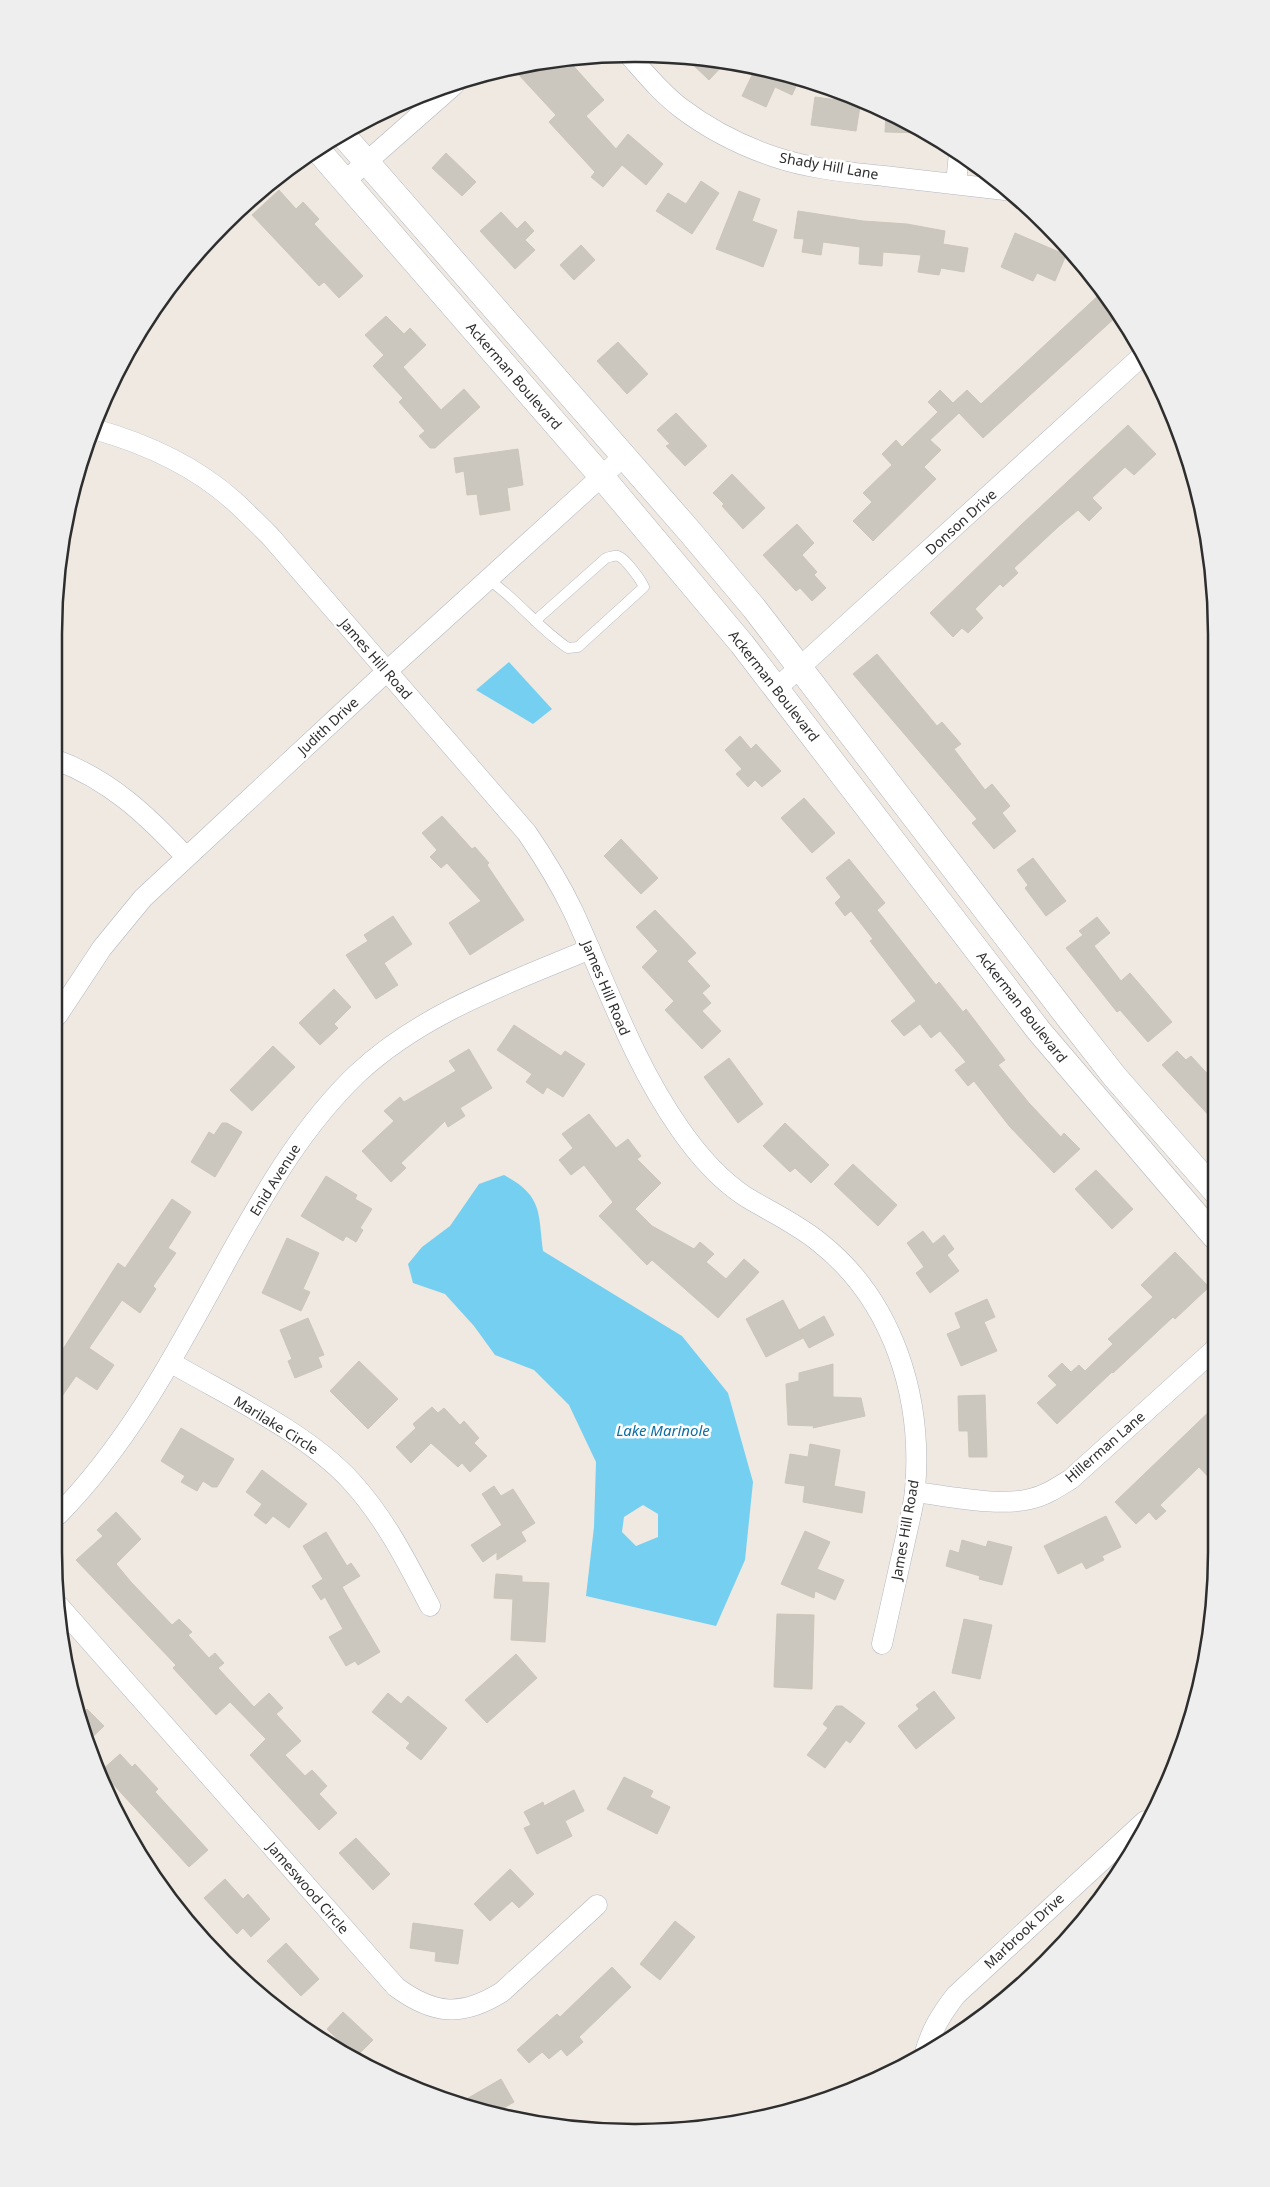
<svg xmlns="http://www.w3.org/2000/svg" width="1270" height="2187" font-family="'Noto Sans',sans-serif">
<rect width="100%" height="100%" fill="#efe9e1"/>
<g fill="#75cff0" fill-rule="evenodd">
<path d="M509,662L552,709L533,724L476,690Z"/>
<path d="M504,1175C543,1196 538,1212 543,1251L682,1336L728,1393L753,1482L745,1560L716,1626L586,1596L594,1527L596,1462L569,1405L534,1370L495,1355L474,1326L445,1294L413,1283L408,1264L422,1247L450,1226L479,1184ZM643,1505L658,1514V1537L636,1546L622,1532L624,1517Z"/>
</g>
<g fill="#cbc7bf" stroke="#cbc5ba">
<path d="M687,59L705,61L725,63L709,80Z"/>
<path d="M568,60L604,100L586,116L616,149L628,134L663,164L646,185L622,165L603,187L591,177L595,172L549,122L556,115L519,75L531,64Z"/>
<path d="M756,67L799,80L792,95L775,87L766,107L742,96Z"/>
<path d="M838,92L861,100L856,131L811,125L815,97L837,100Z"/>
<path d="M886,113L896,119L924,133L885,132Z"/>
<path d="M446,153L476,182L462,196L432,168Z"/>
<path d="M701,181L719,193L692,234L656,211L668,193L686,204Z"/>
<path d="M279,190L296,209L303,202L319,219L314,224L363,276L339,298L324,282L319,286L252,215Z"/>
<path d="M739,191L760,199L752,221L777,230L763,267L716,249Z"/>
<path d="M798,211L863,221L907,224L945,231L943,244L968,248L964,272L941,268L939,275L918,272L921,255L883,252L882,266L859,264L860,247L823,242L821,255L802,252L804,239L794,238Z"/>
<path d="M501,212L517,229L525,221L534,231L525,240L535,250L515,269L480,231Z"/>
<path d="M1015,233L1066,255L1055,281L1037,273L1033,281L1001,267Z"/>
<path d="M581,245L595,260L574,280L560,265Z"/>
<path d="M1100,294L1117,316L983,438L959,413L930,440L941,450L924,467L936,479L873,541L853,521L872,502L863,493L892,465L882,454L896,440L902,447L938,412L928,402L940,390L953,403L967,390L981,404Z"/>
<path d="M386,316L404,334L410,328L426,345L403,367L441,410L464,389L480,407L435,448H430L419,436L425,431L399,402L403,398L373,366L384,355L365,335Z"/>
<path d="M618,342L648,374L627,394L597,361Z"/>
<path d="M676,413L707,446L685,466L666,446L670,444L657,430Z"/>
<path d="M1128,425L1156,454L1134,475L1125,467L1092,498L1102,508L1089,521L1078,510L1058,527L1014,568L1018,573L1003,587L1000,584L975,609L983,618L968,633L962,628L953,637L930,613L1021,525Z"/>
<path d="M518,449L523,485L507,488L510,510L480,515L477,494L467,495L464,471L456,473L454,458Z"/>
<path d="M732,474L765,508L743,529L722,506L724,504L713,493Z"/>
<path d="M797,524L814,543L802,555L817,572L814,575L826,588L812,601L800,588L796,591L763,555Z"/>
<path d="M877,654L937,726L942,722L961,744L954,749L985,790L992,784L1010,806L1002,813L1016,831L994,849L972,823L977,819L853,674Z"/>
<path d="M740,736L751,749L756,744L781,771L762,787L755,780L748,787L736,774L742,769L725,750Z"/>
<path d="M804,798L835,833L812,853L781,818Z"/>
<path d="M442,816L472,849L475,847L489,863L487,865L524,920L470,955L449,923L481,901L447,863L441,868L430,857L437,850L422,833Z"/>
<path d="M621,839L658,878L641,894L604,856Z"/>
<path d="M1033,858L1066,901L1046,916L1025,888L1028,885L1017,870Z"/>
<path d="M849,859L885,903L877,910L936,985L939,982L963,1012L966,1009L1005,1060L998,1065L1029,1103L1061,1137L1064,1133L1080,1149L1054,1173L1010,1127L974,1081L968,1086L955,1070L966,1062L940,1031L931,1038L920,1024L904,1036L891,1021L916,1001L870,941L873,939L851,911L845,916L835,903L841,897L826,878Z"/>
<path d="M655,910L696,953L687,961L710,986L702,993L711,1003L702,1011L721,1031L702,1049L665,1010L674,1001L642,967L658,951L636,927Z"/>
<path d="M393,916L412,944L384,963L398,985L376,999L346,955L368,941L364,935Z"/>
<path d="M1097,917L1110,933L1094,946L1121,981L1130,973L1172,1022L1148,1042L1120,1010L1117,1012L1066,948L1083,935L1079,931Z"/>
<path d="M334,989L351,1007L334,1024L338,1028L320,1045L299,1023Z"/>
<path d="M514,1025L561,1056L565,1051L585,1064L563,1097L547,1087L543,1094L526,1082L532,1074L497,1050Z"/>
<path d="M273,1046L295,1067L252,1111L230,1090Z"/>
<path d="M469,1049L492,1088L460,1108L465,1116L448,1127L445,1121L401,1163L406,1168L391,1182L362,1151L394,1121L384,1111L400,1097L404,1102L456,1071L449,1061Z"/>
<path d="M1177,1051L1186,1060L1191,1056L1215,1082V1122L1162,1065Z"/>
<path d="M729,1058L763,1104L738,1123L704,1077Z"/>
<path d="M589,1114L616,1148L628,1139L641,1156L637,1159L661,1183L635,1209L652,1226L694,1249L700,1242L714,1254L706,1262L726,1279L744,1259L759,1272L718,1318L652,1260L647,1265L599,1216L613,1202L584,1165L571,1175L559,1160L573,1148L562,1134Z"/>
<path d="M222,1123H227L242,1132L215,1177L191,1162L209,1132L214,1135Z"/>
<path d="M785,1123L829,1165L811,1183L795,1168L790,1172L763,1146Z"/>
<path d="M853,1164L897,1205L878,1226L834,1184Z"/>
<path d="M1096,1170L1133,1209L1112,1229L1075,1189Z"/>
<path d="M326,1176L357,1195L355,1199L372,1209L360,1228L363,1230L356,1242L346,1236L343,1241L301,1216Z"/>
<path d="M172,1199L191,1212L168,1248L176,1253L153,1286L156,1289L140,1313L122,1300L89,1348L114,1365L97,1390L76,1376L58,1402V1357L118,1263L125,1268Z"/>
<path d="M923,1231L933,1244L944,1235L954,1249L947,1255L959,1271L930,1293L916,1273L924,1267L907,1243Z"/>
<path d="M287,1238L319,1253L303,1289L310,1292L301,1311L262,1293Z"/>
<path d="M1175,1252L1209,1287L1175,1319L1173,1317L1113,1373L1112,1372L1057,1424L1037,1403L1057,1385L1048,1376L1062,1363L1071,1372L1079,1365L1085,1371L1113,1344L1108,1339L1153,1297L1141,1285Z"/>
<path d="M987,1299L995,1317L984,1322L997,1351L961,1366L947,1334L961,1328L955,1313Z"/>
<path d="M783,1300L803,1338L766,1357L746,1319Z"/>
<path d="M824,1316L834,1335L809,1348L799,1330Z"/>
<path d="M308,1318L324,1355L318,1357L322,1367L295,1378L288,1361L292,1359L280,1330Z"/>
<path d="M359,1361L398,1399L368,1429L330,1391Z"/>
<path d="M833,1364V1397L861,1398L865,1416L813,1428L814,1426L788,1425L786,1384L799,1381V1373Z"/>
<path d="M985,1395L987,1457H969L968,1431H959L958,1396Z"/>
<path d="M1215,1406V1484L1199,1467L1160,1505L1166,1511L1156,1520L1149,1512L1136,1524L1115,1502Z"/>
<path d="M432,1407L438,1413L444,1408L460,1425L464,1421L479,1438L474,1443L487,1456L470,1472L462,1463L458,1467L431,1443L411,1463L396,1447L416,1428L413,1424Z"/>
<path d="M181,1428L234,1459L217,1487H212L203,1481L197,1491L181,1482L185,1476L161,1461Z"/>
<path d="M810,1444L840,1450L834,1486L865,1492L862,1513L803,1502L805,1486L785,1483L790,1454L808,1457Z"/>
<path d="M262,1470L307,1504L289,1528L273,1516L266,1524L254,1515L262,1504L246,1492Z"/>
<path d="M494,1486L501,1496L513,1489L535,1523L521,1532L526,1541L497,1560V1552L483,1562L471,1545L502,1525L482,1494Z"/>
<path d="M116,1512L141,1539L116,1564L131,1582L172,1625L179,1619L192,1632L188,1635L209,1658L215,1653L224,1663L218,1668L254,1707L269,1693L283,1708L276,1714L301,1741L285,1755L305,1776L312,1770L327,1786L319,1794L337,1813L319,1830L250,1755L266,1739L230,1702L216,1715L173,1668L176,1665L76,1560L103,1536L97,1530Z"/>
<path d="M1106,1516L1121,1547L1102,1556L1104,1560L1086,1569L1082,1562L1058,1574L1044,1546Z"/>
<path d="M805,1531L830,1542L817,1569L844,1580L835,1600L815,1591L814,1598L781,1584Z"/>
<path d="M326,1532L347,1566L351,1563L360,1576L342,1587L380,1652L358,1665L355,1661L346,1666L329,1637L343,1629L325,1597L321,1600L312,1586L323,1579L303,1546Z"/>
<path d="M962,1540L986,1547L988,1541L1012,1547L1002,1585L979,1579L980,1576L946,1566L950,1550L959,1553Z"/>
<path d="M496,1574L522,1576V1582L549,1583L545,1642L511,1640L513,1599L494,1598Z"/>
<path d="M777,1614L814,1615L812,1689L774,1687Z"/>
<path d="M964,1619L992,1625L980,1679L952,1673Z"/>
<path d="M516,1654L537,1678L487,1723L465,1700Z"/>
<path d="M934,1691L955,1718L916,1749L898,1726L919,1709L916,1705Z"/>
<path d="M388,1693L401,1704L408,1696L447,1728L421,1760L406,1748L410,1743L372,1712Z"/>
<path d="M836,1706H842L865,1723L850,1743L846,1740L825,1768L807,1755L828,1728L823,1724Z"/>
<path d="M87,1709L104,1726L86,1743L79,1717Z"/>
<path d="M120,1754L132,1767L135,1764L158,1789L155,1792L208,1850L189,1867L101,1771Z"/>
<path d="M624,1777L653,1791L650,1797L670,1807L657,1834L607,1809Z"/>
<path d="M574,1790L584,1811L565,1821L572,1836L537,1854L524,1828L531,1825L524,1812L543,1802L544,1806Z"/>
<path d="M356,1838L390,1874L373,1890L339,1853Z"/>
<path d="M510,1869L534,1894L519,1908L512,1901L490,1921L474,1904Z"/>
<path d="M225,1879L243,1899L248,1894L270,1919L251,1937L243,1928L237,1934L204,1898Z"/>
<path d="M675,1921L695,1937L660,1980L640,1964Z"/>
<path d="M413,1923L463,1930L458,1964L435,1961L436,1952L410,1948Z"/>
<path d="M286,1943L319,1979L301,1996L267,1961Z"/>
<path d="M612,1967L631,1987L579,2037L583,2042L567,2056L561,2049L549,2059L542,2052L529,2063L517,2050L557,2014L560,2017Z"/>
<path d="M343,2012L373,2040L356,2057L327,2029Z"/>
<path d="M501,2079L514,2102L492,2115L458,2104Z"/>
</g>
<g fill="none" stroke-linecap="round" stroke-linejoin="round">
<defs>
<path id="service" d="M489,580C518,600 539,629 568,648L578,647L644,587C641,580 625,558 618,556C614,555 610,557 606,558L535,621"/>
<g id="minor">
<path d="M628,54C645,73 661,93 681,108C710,130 742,146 775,157C810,169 848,172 884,176C924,181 965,185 1005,190"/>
<path d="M345,181L454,85"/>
<path d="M956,184L959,153"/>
<path d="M94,429C144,443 195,466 234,501C246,512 258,524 270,536L527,833C544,858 560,884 573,911C607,985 633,1062 680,1129C698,1155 720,1180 746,1197C771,1212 797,1224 819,1242C894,1301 923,1398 915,1490C914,1504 910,1518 907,1532C899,1569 890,1607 882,1644"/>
<path d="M777,688L1143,355"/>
<path d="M56,760C109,779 148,816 186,857"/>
<path d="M57,1016L102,948L143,898L386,672L624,456"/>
<path d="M170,1362C228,1396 306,1432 351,1481C385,1518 407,1562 430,1606"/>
<path d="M915,1492C948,1496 999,1507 1030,1499C1045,1496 1058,1487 1071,1479L1215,1349"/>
<path d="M58,1515C133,1439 181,1343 232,1251C268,1187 304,1125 357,1074C422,1013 509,983 590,949"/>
<path d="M59,1606L396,1987C434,2015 462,2017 502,1992L597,1905"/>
<path d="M924,2056C930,2032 941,2014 956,1995L1145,1821"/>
</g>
<g id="tertiary">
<path d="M343,135L691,533L754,608L1071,1021L1115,1077L1215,1191"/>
<path d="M317,149L602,477L742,644L1039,1031L1215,1237"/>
</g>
</defs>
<use href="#service" stroke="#b4b7c1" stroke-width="11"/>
<use href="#minor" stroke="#b4b7c1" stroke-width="21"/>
<use href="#tertiary" stroke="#b4b7c1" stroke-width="26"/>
<use href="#service" stroke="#fff" stroke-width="10"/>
<use href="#minor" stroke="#fff" stroke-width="20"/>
<use href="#tertiary" stroke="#fff" stroke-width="25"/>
</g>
<g text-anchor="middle" stroke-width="5" stroke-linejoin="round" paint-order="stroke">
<g font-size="14" fill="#2e2e2e" stroke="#fff">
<text transform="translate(829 166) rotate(10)" y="5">Shady Hill Lane</text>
<text transform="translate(514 376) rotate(49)" y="5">Ackerman Boulevard</text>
<text transform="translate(961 522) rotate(-42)" y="5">Donson Drive</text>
<text transform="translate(376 659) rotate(49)" y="5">James Hill Road</text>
<text transform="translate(774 686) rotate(52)" y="5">Ackerman Boulevard</text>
<text transform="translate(328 726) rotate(-43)" y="5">Judith Drive</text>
<text transform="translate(606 988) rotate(67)" y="5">James Hill Road</text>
<text transform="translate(1022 1007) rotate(52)" y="5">Ackerman Boulevard</text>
<text transform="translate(275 1180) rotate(-58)" y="5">Enid Avenue</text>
<text transform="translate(276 1425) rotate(32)" y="5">Marilake Circle</text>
<text transform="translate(1105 1447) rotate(-41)" y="5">Hillerman Lane</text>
<text transform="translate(905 1530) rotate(-80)" y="5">James Hill Road</text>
<text transform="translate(308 1888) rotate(49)" y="5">Jameswood Circle</text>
<text transform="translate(1024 1931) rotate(-43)" y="5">Marbrook Drive</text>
</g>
<g font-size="15" font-style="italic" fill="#0d6fa3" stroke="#fff">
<text x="663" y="1436">Lake Marinole</text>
</g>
</g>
<path d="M0 0H1270V2187H0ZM634 62H636A572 572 0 0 1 1208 634V1552A572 572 0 0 1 636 2124H634A572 572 0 0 1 62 1552V634A572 572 0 0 1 634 62Z" fill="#eee" fill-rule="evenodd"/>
<path fill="none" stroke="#2e2e2e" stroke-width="2.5" d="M634 62H636A572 572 0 0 1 1208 634V1552A572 572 0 0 1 636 2124H634A572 572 0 0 1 62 1552V634A572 572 0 0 1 634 62Z"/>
</svg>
